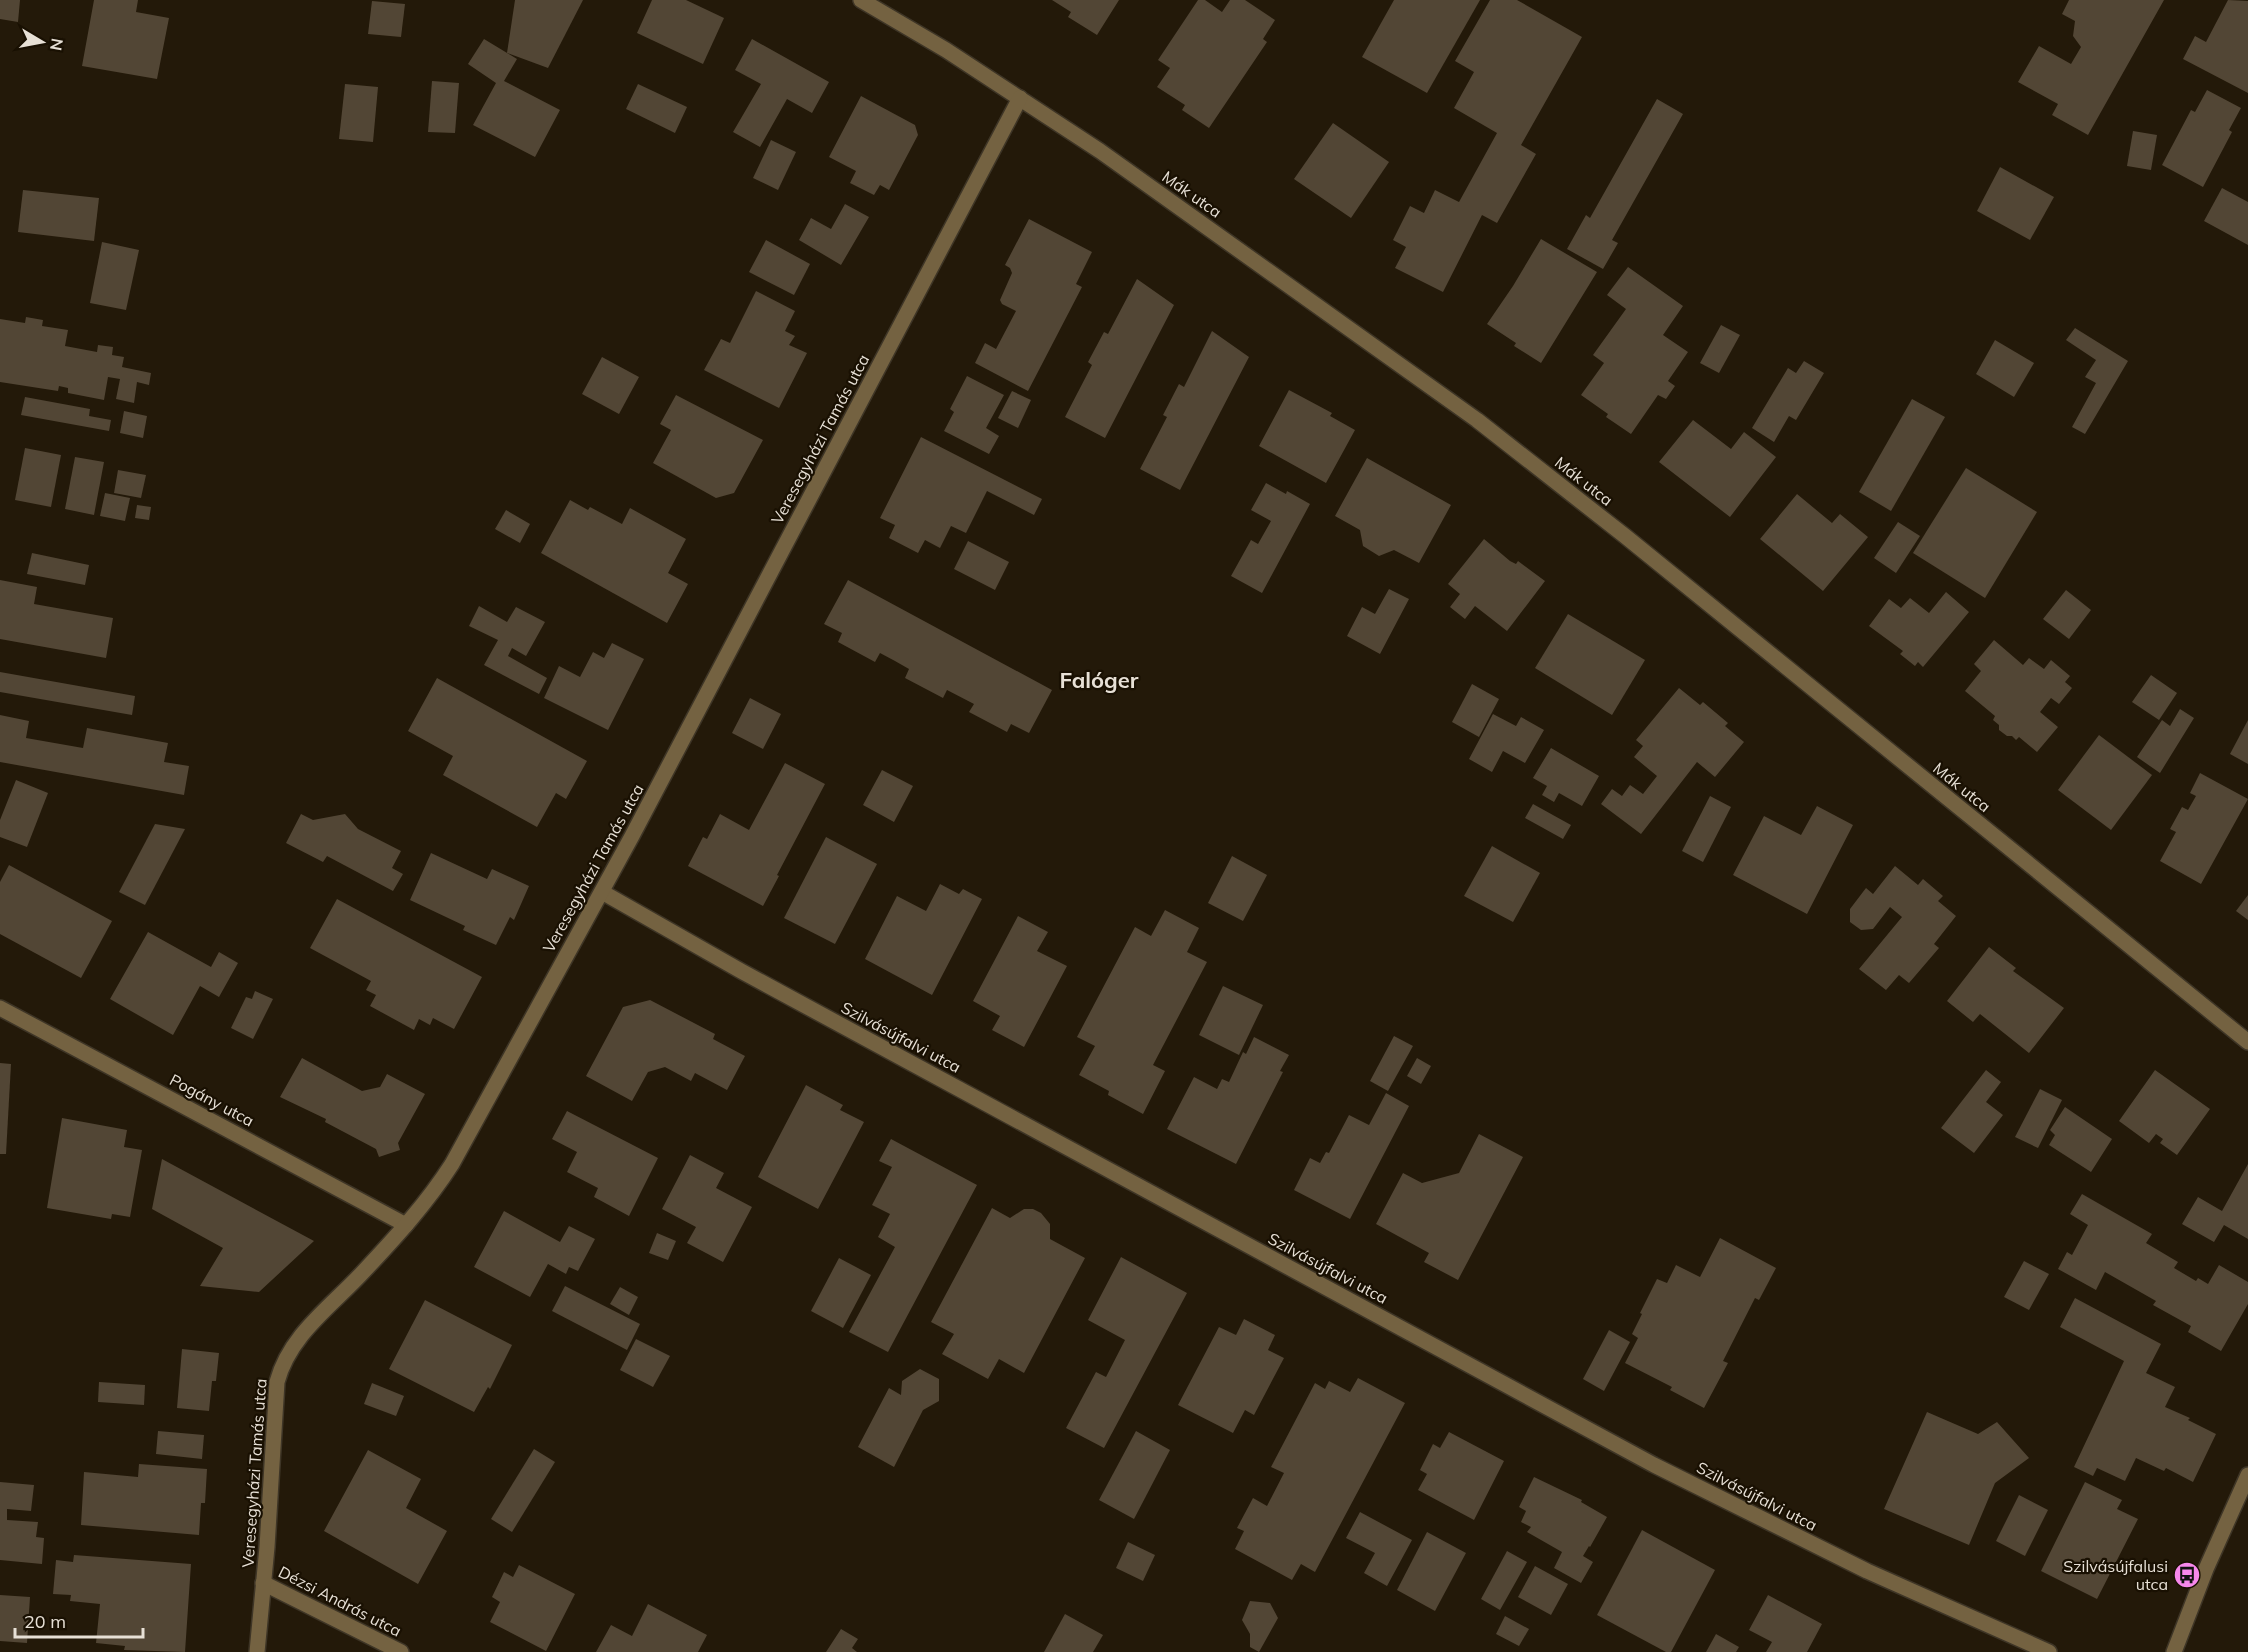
<svg xmlns="http://www.w3.org/2000/svg" width="2248" height="1652" font-family="Mulish,sans-serif">
<rect width="100%" height="100%" fill="#231909"/>
<g fill="#524635">
<path d="M0,0H20L18,22L0,19Z"/>
<path d="M94,0H138L136,12L169,18L157,79L82,66Z"/>
<path d="M515,0H583L548,68L507,53Z"/>
<path d="M652,0H686L724,18L703,64L637,33Z"/>
<path d="M1052,0H1119L1097,35L1068,17L1071,12Z"/>
<path d="M1198,0H1205L1222,12L1230,0H1245L1275,20L1263,39L1267,42L1209,128L1182,110L1185,105L1157,87L1170,68L1158,60Z"/>
<path d="M1394,0H1480L1427,93L1362,57Z"/>
<path d="M1490,0H1517L1582,37L1521,145L1536,154L1497,223L1482,215L1443,292L1395,268L1406,247L1393,240L1410,206L1424,213L1435,190L1459,202L1497,133L1454,108L1474,72L1455,61Z"/>
<path d="M2069,0H2164L2088,135L2052,115L2058,104L2018,82L2039,46L2071,64L2081,47L2073,36L2075,21L2062,14Z"/>
<path d="M2228,0L2248,1V93L2183,59L2195,36L2206,42Z"/>
<path d="M372,1L405,4L401,37L368,34Z"/>
<path d="M484,39L517,59L504,81L560,110L535,157L473,125L496,83L468,64Z"/>
<path d="M752,39L829,82L812,113L787,99L760,147L733,132L761,84L735,70Z"/>
<path d="M432,81L459,83L455,133L428,132Z"/>
<path d="M345,84L378,87L373,142L339,139Z"/>
<path d="M638,84L687,107L675,133L626,109Z"/>
<path d="M2207,90L2241,108L2229,130L2232,132L2203,187L2162,165L2191,110L2195,112Z"/>
<path d="M861,96L915,125L918,135L889,190L880,185L874,195L850,183L856,171L829,157Z"/>
<path d="M1657,99L1683,114L1612,240L1618,243L1603,269L1567,249L1586,215L1590,218Z"/>
<path d="M1333,123L1389,162L1351,218L1294,179Z"/>
<path d="M2133,131L2157,135L2151,170L2127,166Z"/>
<path d="M771,140L796,152L778,190L753,178Z"/>
<path d="M2000,167L2054,197L2030,240L1977,211Z"/>
<path d="M2222,188L2248,202V245L2204,221Z"/>
<path d="M23,190L99,198L94,241L18,232Z"/>
<path d="M845,204L869,217L841,265L799,240L811,218L831,229Z"/>
<path d="M1029,219L1092,252L1076,284L1082,287L1028,391L975,363L985,343L996,349L1016,311L1002,304L1000,300L1012,273L1010,268L1005,265Z"/>
<path d="M1541,239L1597,272L1541,363L1514,346L1516,343L1487,324L1513,286Z"/>
<path d="M766,240L810,264L794,295L749,272Z"/>
<path d="M102,242L139,250L126,310L90,303Z"/>
<path d="M1628,267L1683,306L1663,335L1688,352L1668,381L1675,386L1666,399L1658,395L1631,434L1606,417L1608,414L1581,395L1604,363L1593,355L1626,309L1607,295Z"/>
<path d="M1137,279L1174,305L1105,438L1065,417L1092,365L1088,362L1104,332L1108,334Z"/>
<path d="M756,291L795,311L785,331L795,336L789,345L807,353L779,408L704,370L721,339L730,343Z"/>
<path d="M26,317L43,320L42,326L68,330L65,346L97,352L98,345L113,347L112,355L124,357L122,367L151,373L149,385L137,382L134,403L116,399L120,379L108,377L104,400L68,393V388L59,386L58,391L0,382V319L25,323Z"/>
<path d="M1721,325L1740,335L1719,373L1700,363Z"/>
<path d="M2075,328L2128,361L2085,434L2072,427L2096,383L2085,377L2096,360L2066,340Z"/>
<path d="M1212,331L1249,357L1180,490L1140,469L1167,417L1163,415L1179,384L1184,387Z"/>
<path d="M1995,340L2034,363L2014,397L1976,374Z"/>
<path d="M602,357L639,377L619,414L582,394Z"/>
<path d="M1804,361L1824,373L1796,420L1789,416L1774,442L1752,428L1788,368L1796,373Z"/>
<path d="M967,376L1004,395L986,428L999,436L989,454L944,431L954,412L950,409Z"/>
<path d="M1289,390L1332,413L1330,416L1355,430L1326,483L1259,446Z"/>
<path d="M1012,391L1031,400L1018,428L998,418Z"/>
<path d="M676,395L763,440L734,493L716,498L653,463L671,430L660,424Z"/>
<path d="M25,397L90,409L89,416L111,420L109,431L21,415Z"/>
<path d="M1912,399L1945,417L1891,511L1859,492Z"/>
<path d="M124,411L147,416L143,438L120,433Z"/>
<path d="M1693,420L1731,449L1744,432L1776,457L1730,517L1659,462Z"/>
<path d="M921,437L1042,499L1034,515L987,491L966,533L951,526L940,548L925,540L918,553L889,538L895,525L880,518Z"/>
<path d="M25,448L61,455L51,507L15,500Z"/>
<path d="M75,457L104,462L94,515L65,509Z"/>
<path d="M1367,458L1451,505L1419,563L1394,550L1379,556L1363,546L1360,530L1335,516Z"/>
<path d="M1966,468L2037,512L1985,598L1913,553Z"/>
<path d="M118,470L146,475L141,498L114,493Z"/>
<path d="M1266,483L1286,494L1287,491L1310,504L1262,593L1231,576L1251,540L1258,544L1271,521L1251,510Z"/>
<path d="M105,493L130,498L125,521L100,516Z"/>
<path d="M1797,494L1832,523L1840,514L1868,537L1823,591L1760,539Z"/>
<path d="M570,500L588,510L590,507L622,524L630,508L686,539L668,573L688,584L667,623L541,553Z"/>
<path d="M137,505L151,507L149,520L135,518Z"/>
<path d="M506,510L530,524L520,543L495,529Z"/>
<path d="M1898,522L1920,536L1896,573L1874,558Z"/>
<path d="M1484,539L1510,561L1516,564L1518,561L1545,581L1507,631L1475,606L1465,619L1450,607L1460,594L1448,584Z"/>
<path d="M968,541L1009,562L995,590L954,569Z"/>
<path d="M32,553L89,565L85,585L27,574Z"/>
<path d="M0,580L37,587L34,604L113,618L106,658L0,639Z"/>
<path d="M848,580L1052,690L1029,733L1011,724L1007,732L969,712L974,704L947,690L943,698L905,678L909,669L895,661L880,653L875,662L838,642L842,633L824,624Z"/>
<path d="M1389,589L1409,599L1380,654L1347,636L1362,607L1375,614Z"/>
<path d="M2066,590L2091,610L2069,639L2043,619Z"/>
<path d="M1946,592L1969,612L1923,667L1918,662L1915,666L1900,654L1903,651L1869,626L1889,599L1901,608L1910,598L1929,613Z"/>
<path d="M479,606L507,622L516,607L545,622L526,656L512,648L508,656L547,678L539,694L484,665L498,640L469,626Z"/>
<path d="M1568,614L1645,660L1612,715L1535,668Z"/>
<path d="M1994,640L2023,665L2029,658L2044,669L2051,660L2070,676L2065,682L2072,688L2059,704L2051,698L2040,712L2058,727L2037,752L2019,737L2016,740L2012,736H2007L1999,730V725L1993,720L1995,716L1965,691L1981,671L1974,664Z"/>
<path d="M612,643L644,659L608,730L544,698L559,666L580,677L593,652L604,658Z"/>
<path d="M0,672L135,696L132,715L0,692Z"/>
<path d="M2151,675L2177,693L2159,720L2132,702Z"/>
<path d="M437,678L587,761L566,799L556,793L537,827L443,775L453,756L408,731Z"/>
<path d="M1472,684L1499,699L1479,737L1452,722Z"/>
<path d="M1679,688L1700,705L1703,702L1728,723L1725,726L1744,742L1715,777L1697,762L1641,834L1601,804L1612,789L1622,796L1630,785L1643,794L1657,776L1634,757L1643,746L1636,740Z"/>
<path d="M750,698L781,714L763,749L732,733Z"/>
<path d="M2180,709L2194,718L2160,773L2137,757L2162,720L2170,726Z"/>
<path d="M1493,714L1516,726L1521,717L1544,730L1525,763L1503,751L1492,772L1469,759Z"/>
<path d="M0,715L29,721L26,738L83,748L87,728L168,743L164,762L189,766L184,795L0,762Z"/>
<path d="M2248,720V764L2230,754Z"/>
<path d="M2099,735L2152,775L2111,830L2058,790Z"/>
<path d="M1551,748L1599,776L1582,806L1559,793L1554,802L1542,795L1547,786L1533,778Z"/>
<path d="M785,763L825,784L777,875L779,876L763,906L688,866L703,837L707,839L720,814L749,830Z"/>
<path d="M882,770L913,786L894,822L863,805Z"/>
<path d="M2200,773L2248,799L2201,884L2160,861L2176,832L2170,829L2182,807L2188,810L2196,796L2190,793Z"/>
<path d="M16,780L48,793L27,847L0,837V820Z"/>
<path d="M1710,796L1731,807L1703,862L1682,851Z"/>
<path d="M1533,804L1571,825L1563,839L1525,818Z"/>
<path d="M1817,806L1853,825L1807,914L1733,875L1764,816L1801,835Z"/>
<path d="M301,814L313,820L345,814L358,829L401,851L392,868L403,874L393,891L327,856L323,862L286,843Z"/>
<path d="M155,824L185,829L145,905L119,892Z"/>
<path d="M826,837L877,864L835,944L784,918Z"/>
<path d="M1492,846L1540,873L1513,922L1464,896Z"/>
<path d="M431,853L487,879L492,869L529,886L514,920L510,917L496,945L463,930L465,926L410,900Z"/>
<path d="M1232,856L1267,875L1243,921L1208,903Z"/>
<path d="M9,865L112,921L81,978L0,934V882Z"/>
<path d="M1895,866L1918,885L1923,879L1943,896L1938,901L1956,916L1934,944L1939,948L1909,983L1899,975L1886,990L1859,969L1902,917L1890,907L1873,929L1861,930L1850,922V909L1866,888L1873,894Z"/>
<path d="M940,884L959,894L963,889L982,899L932,995L865,959L897,896L926,911Z"/>
<path d="M2248,895V920L2236,911Z"/>
<path d="M337,899L482,977L454,1029L433,1018L430,1025L419,1019L414,1030L370,1006L376,995L366,990L371,981L310,948Z"/>
<path d="M1165,910L1199,928L1187,952L1207,962L1153,1065L1165,1071L1143,1114L1108,1095L1109,1091L1079,1075L1095,1046L1077,1037L1135,927L1151,936Z"/>
<path d="M1018,916L1048,932L1037,951L1067,966L1024,1047L992,1030L1000,1016L973,1001Z"/>
<path d="M148,932L211,967L219,952L238,963L219,997L200,986L173,1035L110,999Z"/>
<path d="M1989,947L2016,968L2013,971L2064,1008L2029,1053L1980,1014L1973,1022L1947,1001Z"/>
<path d="M1223,986L1263,1005L1239,1055L1199,1035Z"/>
<path d="M255,991L273,999L253,1039L231,1028L246,997L252,999Z"/>
<path d="M650,1000L715,1034L713,1039L745,1056L727,1090L695,1073L691,1081L665,1067L648,1072L632,1101L586,1076L623,1007Z"/>
<path d="M1394,1036L1413,1046L1388,1091L1370,1081Z"/>
<path d="M1254,1037L1289,1055L1280,1071L1283,1072L1236,1164L1167,1129L1194,1077L1217,1089L1222,1079L1229,1082L1243,1052L1246,1054Z"/>
<path d="M302,1058L362,1091L380,1087L387,1074L425,1094L398,1143L400,1150L379,1157L376,1149L325,1122L326,1119L280,1097Z"/>
<path d="M1417,1058L1431,1066L1421,1084L1407,1076Z"/>
<path d="M0,1063L11,1064L6,1154H0Z"/>
<path d="M1986,1070L2001,1082L1986,1102L2003,1115L1974,1153L1941,1128Z"/>
<path d="M2155,1070L2210,1109L2177,1155L2160,1143L2163,1139L2156,1134L2149,1143L2119,1121Z"/>
<path d="M806,1085L843,1105L840,1110L864,1122L818,1209L758,1177Z"/>
<path d="M2040,1089L2062,1100L2038,1148L2015,1137Z"/>
<path d="M1386,1093L1409,1106L1350,1219L1294,1190L1310,1158L1320,1163L1326,1152L1329,1153L1349,1115L1369,1125Z"/>
<path d="M2065,1107L2112,1139L2091,1172L2049,1145L2055,1135L2050,1130Z"/>
<path d="M567,1111L658,1158L629,1216L594,1197L598,1188L567,1172L577,1152L552,1139Z"/>
<path d="M62,1118L127,1130L124,1147L142,1150L130,1217L112,1214L111,1219L47,1208Z"/>
<path d="M1479,1134L1523,1157L1458,1280L1424,1262L1429,1253L1376,1224L1403,1173L1422,1183L1459,1173Z"/>
<path d="M891,1139L977,1185L888,1352L849,1332L895,1247L878,1237L890,1214L872,1205L892,1167L879,1161Z"/>
<path d="M690,1155L724,1173L716,1188L752,1207L723,1262L687,1243L696,1227L662,1209Z"/>
<path d="M162,1159L314,1241L259,1292L200,1286L223,1248L152,1209Z"/>
<path d="M2248,1164V1239L2224,1225L2214,1242L2182,1224L2198,1197L2222,1211Z"/>
<path d="M2082,1194L2152,1234L2146,1243L2178,1262L2174,1268L2196,1281L2198,1278L2208,1284L2219,1265L2248,1282V1304L2221,1351L2188,1332L2191,1326L2153,1305L2156,1301L2105,1272L2096,1290L2058,1269L2067,1252L2072,1255L2088,1225L2070,1214Z"/>
<path d="M992,1208L1010,1218L1024,1209H1033L1041,1213L1050,1224V1239L1085,1258L1024,1373L999,1359L988,1379L942,1354L954,1334L931,1322Z"/>
<path d="M504,1211L560,1242L569,1226L595,1239L578,1271L569,1267L566,1274L548,1264L530,1297L474,1267Z"/>
<path d="M657,1233L676,1241L668,1260L649,1253Z"/>
<path d="M1720,1238L1776,1268L1759,1300L1755,1298L1723,1361L1728,1363L1704,1408L1670,1390L1672,1387L1625,1363L1638,1338L1632,1334L1642,1314L1640,1313L1657,1279L1667,1283L1676,1265L1700,1277Z"/>
<path d="M1121,1257L1187,1293L1104,1448L1066,1428L1096,1372L1106,1377L1125,1340L1088,1320Z"/>
<path d="M839,1258L871,1275L843,1328L811,1311Z"/>
<path d="M2024,1261L2049,1274L2029,1310L2004,1297Z"/>
<path d="M565,1286L640,1324L627,1350L552,1311Z"/>
<path d="M620,1287L638,1297L629,1315L610,1304Z"/>
<path d="M2075,1298L2161,1344L2146,1373L2175,1387L2165,1407L2190,1418L2188,1420L2216,1434L2193,1482L2166,1468L2164,1471L2136,1458L2125,1481L2097,1468L2093,1476L2074,1467L2124,1361L2060,1327Z"/>
<path d="M425,1300L512,1345L490,1389L488,1387L474,1412L389,1369Z"/>
<path d="M1244,1319L1275,1335L1268,1350L1284,1358L1254,1415L1245,1410L1233,1433L1178,1405L1219,1327L1236,1335Z"/>
<path d="M1609,1330L1630,1342L1604,1391L1583,1379Z"/>
<path d="M636,1339L670,1356L653,1387L620,1370Z"/>
<path d="M182,1349L219,1353L216,1381H212L209,1411L177,1408Z"/>
<path d="M920,1369L939,1379V1401L923,1410L894,1467L858,1447L889,1388L901,1395L902,1381Z"/>
<path d="M1358,1378L1405,1403L1315,1572L1301,1564L1292,1580L1235,1549L1244,1531L1237,1528L1253,1498L1267,1506L1284,1473L1271,1467L1315,1383L1325,1389L1329,1381L1350,1392Z"/>
<path d="M99,1382L145,1385L144,1405L98,1402Z"/>
<path d="M372,1383L404,1396L396,1416L364,1404Z"/>
<path d="M1927,1412L1978,1434L1997,1422L2029,1458L1995,1483L1969,1545L1884,1509Z"/>
<path d="M158,1431L204,1435L202,1459L156,1454Z"/>
<path d="M1136,1431L1170,1450L1134,1519L1099,1500Z"/>
<path d="M1449,1432L1504,1461L1474,1520L1418,1490L1427,1474L1420,1470L1433,1444L1440,1448Z"/>
<path d="M534,1449L555,1462L512,1532L491,1519Z"/>
<path d="M368,1450L421,1479L406,1508L447,1531L418,1584L324,1531Z"/>
<path d="M139,1464L207,1469L205,1503H201L199,1535L81,1525L84,1472L138,1477Z"/>
<path d="M1534,1477L1582,1500L1581,1502L1607,1517L1590,1547L1589,1546L1583,1556L1593,1562L1581,1583L1554,1568L1562,1552L1527,1532L1531,1527L1521,1522L1526,1511L1519,1507Z"/>
<path d="M0,1482L34,1485L31,1511L7,1509V1520L38,1522L36,1537L44,1538L42,1564L0,1560Z"/>
<path d="M2085,1482L2122,1500L2117,1509L2138,1519L2097,1599L2041,1571Z"/>
<path d="M2019,1495L2048,1510L2025,1556L1996,1541Z"/>
<path d="M1360,1512L1412,1540L1387,1586L1364,1573L1375,1553L1346,1538Z"/>
<path d="M1642,1530L1715,1570L1671,1652H1666L1597,1615Z"/>
<path d="M1427,1532L1466,1553L1435,1611L1397,1590Z"/>
<path d="M1128,1542L1155,1555L1143,1581L1116,1568Z"/>
<path d="M1507,1551L1527,1562L1500,1610L1481,1599Z"/>
<path d="M74,1555L191,1564L185,1652L124,1650L125,1646L96,1643L100,1604L70,1601L71,1595L53,1594L56,1560L73,1562Z"/>
<path d="M519,1565L575,1594L546,1651L490,1622L500,1602L492,1597L504,1572L513,1577Z"/>
<path d="M1535,1566L1568,1584L1551,1615L1518,1597Z"/>
<path d="M0,1595L30,1597L27,1643L0,1641Z"/>
<path d="M1768,1595L1822,1624L1807,1652H1766L1772,1642L1749,1630Z"/>
<path d="M1250,1601L1270,1603L1278,1618L1259,1652L1250,1647V1634L1242,1620Z"/>
<path d="M648,1604L707,1635L698,1652H596L611,1625L632,1636Z"/>
<path d="M1065,1614L1103,1635L1093,1652H1044Z"/>
<path d="M1505,1616L1529,1629L1519,1646L1496,1634Z"/>
<path d="M841,1629L858,1639L852,1648L857,1652H826Z"/>
<path d="M1716,1634L1739,1647L1736,1652H1706Z"/>
</g>
<g fill="none" stroke-linecap="round" stroke-linejoin="round">
<defs>
<g id="street">
<path d="M861,0L946,50L1100,151L1477,420L1625,536L2248,1042"/>
<path d="M602,892L741,971L1654,1465L1867,1571L2049,1652"/>
<path d="M0,1008L406,1225"/>
<path d="M263,1583L401,1652"/>
<path d="M257,1652L267,1547L277,1382C290,1334 332,1306 364,1271C396,1237 427,1203 452,1164L632,836L1020,98"/>
<path d="M2174,1652L2206,1569L2248,1475"/>
</g>
</defs>
<use href="#street" stroke="#3e3526" stroke-width="18"/>
<use href="#street" stroke="#746241" stroke-width="15"/>
</g>
<defs>
<symbol id="bus-disc" viewBox="-11 -11 22 22"><circle r="9.5" fill="#f788ec" stroke="#191002"/><path d="M-5-6H5V4H4V6H2V4H-2V6H-4V4H-5ZM-3.5-4V0h7V-4ZM-3.5 1.2v1.5H-2V1.2ZM2 1.2v1.5H3.5V1.2Z" fill="#111"/></symbol>
</defs>
<g fill-rule="evenodd">
<use href="#bus-disc" x="2172" y="1560" width="30" height="30"/>
</g>
<g text-anchor="middle" stroke-width="4.5" stroke-linejoin="round" paint-order="stroke">
<g font-size="16" fill="#e7e0d6" stroke="#191002">
<text transform="translate(1192 194) rotate(35)" y="6">Mák utca</text>
<text transform="translate(820 439) rotate(-62)" y="6">Veresegyházi Tamás utca</text>
<text transform="translate(1584 481) rotate(38)" y="6">Mák utca</text>
<text transform="translate(1962 787) rotate(39)" y="6">Mák utca</text>
<text transform="translate(593 868) rotate(-61)" y="6">Veresegyházi Tamás utca</text>
<text transform="translate(901 1037) rotate(28)" y="6">Szilvásújfalvi utca</text>
<text transform="translate(212 1100) rotate(28)" y="6">Pogány utca</text>
<text transform="translate(1328 1268) rotate(28)" y="6">Szilvásújfalvi utca</text>
<text transform="translate(254 1473) rotate(-86)" y="6">Veresegyházi Tamás utca</text>
<text transform="translate(1757 1496) rotate(27)" y="6">Szilvásújfalvi utca</text>
<text transform="translate(340 1601) rotate(27)" y="6">Dézsi András utca</text>
</g>
<g font-size="16" fill="#e7e0d6" stroke="#191002" text-anchor="end">
<text x="2168" y="1572">Szilvásújfalusi<tspan x="2168" dy="18">utca</tspan></text>
</g>
<g font-size="22" font-weight="bold" fill="#e7e0d6" stroke="#191002">
<text x="1099" y="688">Falóger</text>
</g>
</g>
<g transform="translate(42 42) rotate(100)" stroke="#191002" stroke-width="4.5" paint-order="stroke">
<path d="M0-4.5L10 22L0 15L-10 22Z" fill="#e7e0d6"/>
<text y="-9" font-size="16" font-weight="bold" text-anchor="middle" fill="#e7e0d6">N</text>
</g>
<path d="M15 1628v9h128v-9" fill="none" stroke="#e7e0d6" stroke-width="3"/>
<text x="24" y="1628" font-size="18" fill="#e7e0d6" stroke="#191002" stroke-width="4.5" paint-order="stroke">20 m</text>
</svg>
